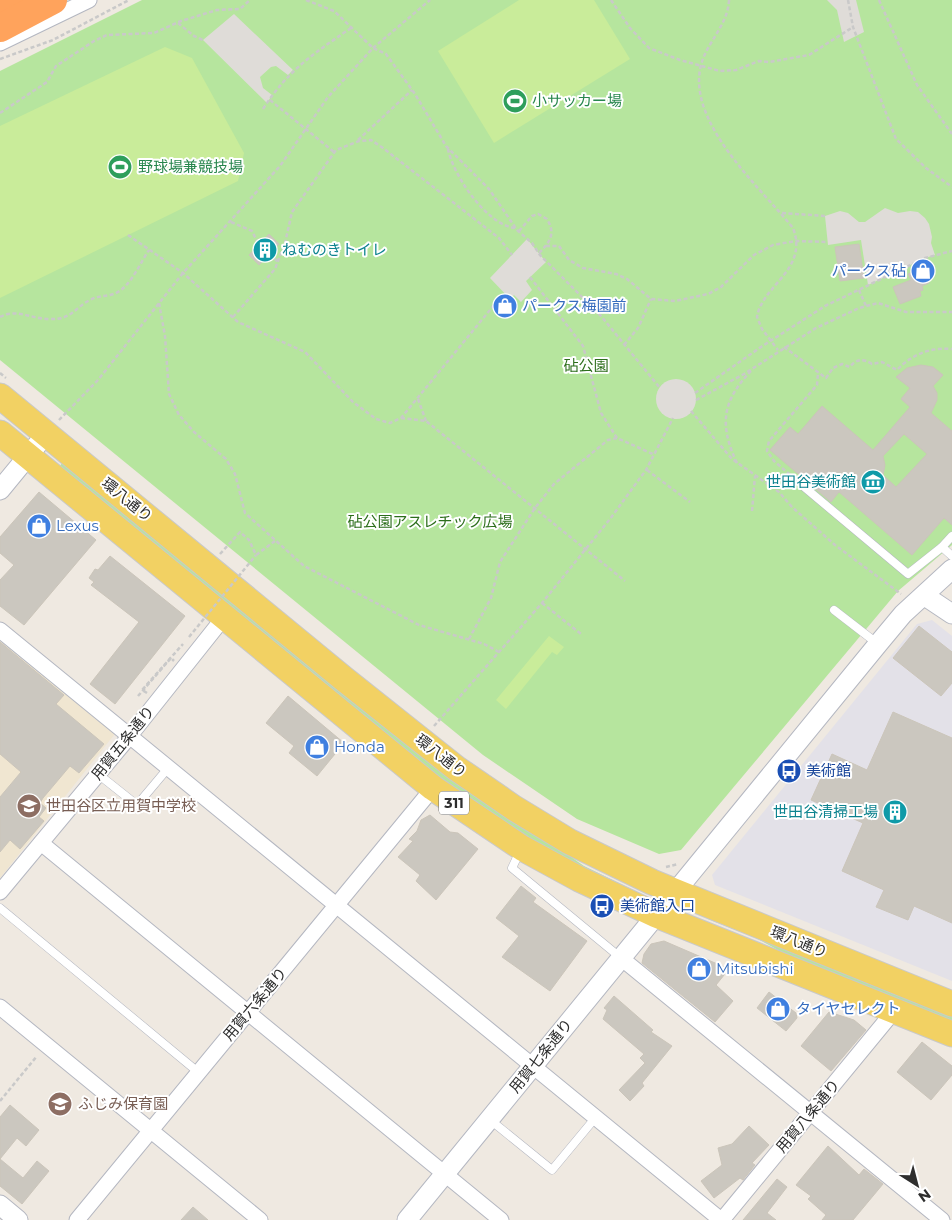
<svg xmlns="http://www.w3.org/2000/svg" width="952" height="1220" font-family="Montserrat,'Noto Sans JP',sans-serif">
<rect width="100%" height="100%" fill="#efe9e1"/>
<path fill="#e3e1e8" d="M932,620L952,636V981L715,885L712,875L917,624Z"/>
<path fill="#f0e6d1" d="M0,640L115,728L114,735L0,878Z"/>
<g fill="#b6e59e">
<path d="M142,0H952V545L898,591L681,850L659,854L577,819L483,755L0,360V71Z"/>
<path d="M64,461L541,836L584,866L633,890L632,894L508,827L450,787L58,468Z"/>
<path d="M709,915L952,1015V1025L802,963L756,938L708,919Z"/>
</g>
<g fill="#c9ec9a">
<path d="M519,0H594L630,59L494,143L438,51Z"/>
<path d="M165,47L192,58L244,153L238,181L0,298V126Z"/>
<path d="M549,636L564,647L557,655L552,652L506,709L496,700Z"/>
</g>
<g fill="#dfdcd8">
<path d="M827,0H856L864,32L844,42L837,10Z"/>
<path d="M234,14L293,70L288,75L276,66L271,67L260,77L263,88L272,95L267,103L203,40Z"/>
<path d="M885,208L898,213L910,211L918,212L925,218L929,224L932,237L931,243L935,255L925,258L868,285L861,240L828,245L825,216L840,211L848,213L859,222H865Z"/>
<path d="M527,239L546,262L526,281L532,290L521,302L514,295L510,299L490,278Z"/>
<circle cx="676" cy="399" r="20"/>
</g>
<g fill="#cbc7bf" stroke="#cbc5ba" fill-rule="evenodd">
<path d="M269,234L279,244L259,265L249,255Z"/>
<path d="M859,244L864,278L840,281L835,247Z"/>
<path d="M923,268L929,283L922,286L923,290L920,291L921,296L900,304L893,287L911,280L908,274Z"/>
<path d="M504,298L512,305L505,313L497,307Z"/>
<path d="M921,365L933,367L943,375L933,386L937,393V400L931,413L952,431V525L944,518L912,555L839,492L831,502L770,450L790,427L798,434L822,406L873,450L910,407L901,399L910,388L896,377L907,368ZM904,434L927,454L896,487L883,475L885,465L883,456Z"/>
<path d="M39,492L96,540L24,625L0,606V580L14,565L0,553V537Z"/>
<path d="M110,556L185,616L115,704L90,684L139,622L91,585L94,582L89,578L95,569L98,570Z"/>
<path d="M919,626L952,652V683L941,696L893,658Z"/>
<path d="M0,642L64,695L56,704L104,744L79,773L70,766L43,798L40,803L46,808L39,817L44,821L20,849L10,840L0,852V797L21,772L0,754Z"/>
<path d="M288,696L344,743L317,776L289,753L294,746L266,723Z"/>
<path d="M893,712L952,738V923L914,906L908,920L876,907L884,890L842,871L863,823L811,800L832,754L867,770Z"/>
<path d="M430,815L450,832L458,833L478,849L436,900L416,881L420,875L398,857L413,841L409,839L417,831L421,820Z"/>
<path d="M521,886L536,898L533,902L587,941L550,991L502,957L519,936L496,918Z"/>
<path d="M664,941L729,969L716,985L733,1001L715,1022L642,963L644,954L651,944Z"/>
<path d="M769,992L796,1013L797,1018L786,1031L757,1008Z"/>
<path d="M614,996L653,1030L651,1032L672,1046L642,1083L644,1086L630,1101L619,1090L645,1063L640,1058L644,1054L603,1019L607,1010L604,1008Z"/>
<path d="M829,1012L854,1020L866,1030L831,1071L801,1046Z"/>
<path d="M922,1042L952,1066V1075L931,1100L897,1072Z"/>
<path d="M10,1105L39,1130L26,1146L17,1138L0,1159L23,1178L37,1161L49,1171L22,1204L0,1186V1117Z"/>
<path d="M749,1126L769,1145L752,1163L755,1165L743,1180L740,1178L714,1198L701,1181L722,1165L718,1148L732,1144Z"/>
<path d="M828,1146L859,1175L864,1169L883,1184L853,1220H822L826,1215L808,1199L811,1196L796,1185Z"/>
<path d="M777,1179L787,1187L767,1213L776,1220H743Z"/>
<path d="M193,1207L208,1220H181Z"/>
</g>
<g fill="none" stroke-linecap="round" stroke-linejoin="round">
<defs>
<g id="service">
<path d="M803,486L908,574L942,547L952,536"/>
<path d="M942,547L952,556"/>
<path d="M834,610L878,644"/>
<path d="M98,774L137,805L169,767"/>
<path d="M520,851L512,868L621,958"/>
<path d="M0,908L198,1072"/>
<path d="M489,1119L552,1170L596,1117"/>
</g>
<g id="minor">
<path d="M0,43L89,0"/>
<path d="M0,630L721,1220"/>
<path d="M41,843L501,1220"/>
<path d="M0,892L124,743L225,616"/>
<path d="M621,958L942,1220"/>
<path d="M0,1007L260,1220"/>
<path d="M77,1220L433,788"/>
<path d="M722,1220L894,1011"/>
</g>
<g id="tertiary">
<path d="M0,490L46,434"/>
<path d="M925,596L952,614"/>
<path d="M0,1205L18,1220"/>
<path d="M407,1220L878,644L903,614L952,569"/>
</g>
<g id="primary">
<path d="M0,396L344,679L456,768L514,808L570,842L652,882L952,1004"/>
<path d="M0,433L433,788L522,848L579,879L656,915L952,1034"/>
</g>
<g id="motorway">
<path d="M0,6L11,0"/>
<path d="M0,28L53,0"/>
</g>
</defs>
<use href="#service" stroke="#b4b7c1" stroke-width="9"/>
<use href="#minor" stroke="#b4b7c1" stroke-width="17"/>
<use href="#tertiary" stroke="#b4b7c1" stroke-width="21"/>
<use href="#primary" stroke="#c9c9c9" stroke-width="27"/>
<use href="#motorway" stroke="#c9c9c9" stroke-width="29"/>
<g stroke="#c9c9c9" stroke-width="2.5" stroke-dasharray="4 2.5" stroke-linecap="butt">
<path d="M306,0L334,11L373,48L386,54L415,94L446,146L489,189L517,230L532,243L540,255L601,316L660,388"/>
<path d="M611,0L630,28L649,48L680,60L720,71L736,70L759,61L769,62L809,55L853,27"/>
<path d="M729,0C728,25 707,42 701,65C686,123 761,188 793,228C809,270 762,285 757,317L762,329L778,350"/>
<path d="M848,0L853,27L896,139L926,168L952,187"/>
<path d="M879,0L917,85L952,134"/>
<path d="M178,23L194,36L203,40"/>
<path d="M0,59L53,40L129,0"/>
<path d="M270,100L334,152"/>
<path d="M263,109C288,70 313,54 351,28"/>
<path d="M0,113L47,82L56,66L94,41L107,35L154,33L181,21L217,10L240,9L250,0"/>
<path d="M358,140L412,90"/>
<path d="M448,149C453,175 487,226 516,228"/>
<path d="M782,213L825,216"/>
<path d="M231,222L252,231L259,245"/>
<path d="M519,231L532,216L538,214L547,219C556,234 550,242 539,253"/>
<path d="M128,235L183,273L238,322L305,352L353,402L376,419L390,423L401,418L504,293"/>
<path d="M546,246H559L569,260L583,268L616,274L627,279L651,299L675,301L708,294L721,287L754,255L773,245L796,241L827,242"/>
<path d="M270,254L278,262"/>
<path d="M530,277L583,346L601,413L617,438"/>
<path d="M859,290L866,306"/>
<path d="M159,303L165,336L169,394L179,415L194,432L226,459L235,474L245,513L304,566L419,625L484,644L499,652"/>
<path d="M0,317C17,308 31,319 49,319C72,320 74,308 90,300C98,295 108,297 116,293C131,286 140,263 149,250"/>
<path d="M233,317L275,269L285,243L292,212L336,150L359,141L371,140L383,148L499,238L512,255"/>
<path d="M624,345L638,328L651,299"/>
<path d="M784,347L826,378L833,368L842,364L850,367C856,359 863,358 872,364L882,362L897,370C912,354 931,347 952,349"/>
<path d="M0,373L6,378"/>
<path d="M695,393L761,347L825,306L925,258L952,251"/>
<path d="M418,399L426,421"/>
<path d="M696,400L744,374L816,328L859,308L878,303L906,312H952"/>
<path d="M691,411L732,459L779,492L792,507L835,545L901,594"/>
<path d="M401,418L426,421L625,581"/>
<path d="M59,420L98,380L183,273L280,166L328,97L373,48L430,0"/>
<path d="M737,463C719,425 722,401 751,371"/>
<path d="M647,470L690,502"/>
<path d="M795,479L774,461L767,451L769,441L817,385L818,373"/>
<path d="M752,511L755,476"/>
<path d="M220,554L240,532L249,540L256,555L275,541"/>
<path d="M542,603L581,634"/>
<path d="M469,639L491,598L500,562L535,508L554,484L608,440L617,438L655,455"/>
<path d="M147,693L142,690L183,644"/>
<path d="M138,696L171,658L174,661"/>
<path d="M434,726L542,603L610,519L646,470L673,418"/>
<path d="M666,867L678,864"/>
<path d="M0,1101L37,1056"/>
</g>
<use href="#service" stroke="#fff" stroke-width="8"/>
<use href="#minor" stroke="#fff" stroke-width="15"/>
<use href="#tertiary" stroke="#fff" stroke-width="19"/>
<use href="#primary" stroke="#f2d163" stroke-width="25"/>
<use href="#motorway" stroke="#ffa35c" stroke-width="28"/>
<path stroke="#c9c9c9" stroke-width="2.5" stroke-dasharray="4 2.5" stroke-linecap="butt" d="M189,637L256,555"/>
</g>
<defs>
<symbol id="stadium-disc" viewBox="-11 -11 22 22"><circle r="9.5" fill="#2e9e5b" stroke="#fff"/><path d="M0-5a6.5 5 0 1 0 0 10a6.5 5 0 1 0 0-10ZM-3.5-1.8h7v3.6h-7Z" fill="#fff"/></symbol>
<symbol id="building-disc" viewBox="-11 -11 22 22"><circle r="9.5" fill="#0f9aa8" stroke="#fff"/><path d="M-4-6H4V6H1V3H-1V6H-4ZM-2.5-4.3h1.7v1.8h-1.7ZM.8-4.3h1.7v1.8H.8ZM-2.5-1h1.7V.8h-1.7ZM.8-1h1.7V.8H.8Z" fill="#fff"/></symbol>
<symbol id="shop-disc" viewBox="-11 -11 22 22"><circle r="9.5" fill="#3f7fe0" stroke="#fff"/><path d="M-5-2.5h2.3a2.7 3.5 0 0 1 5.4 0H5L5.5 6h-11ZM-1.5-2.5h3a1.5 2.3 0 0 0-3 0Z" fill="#fff"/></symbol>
<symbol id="museum-disc" viewBox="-11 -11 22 22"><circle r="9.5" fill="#0f9aa8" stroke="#fff"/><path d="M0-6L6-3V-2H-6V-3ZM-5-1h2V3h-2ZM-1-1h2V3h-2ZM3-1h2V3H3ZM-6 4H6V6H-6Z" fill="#fff"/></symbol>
<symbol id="bus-disc" viewBox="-11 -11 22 22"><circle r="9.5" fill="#1a4fb4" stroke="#fff"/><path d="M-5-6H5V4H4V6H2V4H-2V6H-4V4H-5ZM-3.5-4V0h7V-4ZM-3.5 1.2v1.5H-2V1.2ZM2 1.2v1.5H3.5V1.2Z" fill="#fff"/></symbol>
<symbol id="school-disc" viewBox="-11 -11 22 22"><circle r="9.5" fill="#8d6e63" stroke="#fff"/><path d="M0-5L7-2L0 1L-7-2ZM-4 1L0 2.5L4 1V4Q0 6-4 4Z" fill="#fff"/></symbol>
</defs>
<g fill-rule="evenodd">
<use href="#stadium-disc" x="501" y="87" width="28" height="28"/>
<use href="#stadium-disc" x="106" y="153" width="28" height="28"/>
<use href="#building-disc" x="251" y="236" width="28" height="28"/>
<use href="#shop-disc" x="909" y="257" width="28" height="28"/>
<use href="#shop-disc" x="491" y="292" width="28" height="28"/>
<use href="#museum-disc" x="859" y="468" width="28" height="28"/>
<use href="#shop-disc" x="25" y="512" width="28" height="28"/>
<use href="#shop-disc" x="303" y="733" width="28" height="28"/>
<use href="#bus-disc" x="775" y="757" width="28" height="28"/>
<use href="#school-disc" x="15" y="792" width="28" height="28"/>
<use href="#building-disc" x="881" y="798" width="28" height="28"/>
<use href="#bus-disc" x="588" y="892" width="28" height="28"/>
<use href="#shop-disc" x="685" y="955" width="28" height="28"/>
<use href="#shop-disc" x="764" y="995" width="28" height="28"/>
<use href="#school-disc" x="46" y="1090" width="28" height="28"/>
</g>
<g text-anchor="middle" stroke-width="4" stroke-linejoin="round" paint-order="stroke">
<rect fill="#fff" stroke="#6d6d6d" stroke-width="1" x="439" y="791.5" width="30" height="23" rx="4"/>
<g font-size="14" font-weight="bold" fill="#2e2e2e">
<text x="454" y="808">311</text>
</g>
<g font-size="15" fill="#27864d" stroke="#fff" text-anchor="start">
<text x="532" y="106">小サッカー場</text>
<text x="138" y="172">野球場兼競技場</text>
</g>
<g font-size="15" fill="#0d838f" stroke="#fff" text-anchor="end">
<text x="282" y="255" text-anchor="start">ねむのきトイレ</text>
<text x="856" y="487">世田谷美術館</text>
<text x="878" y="817">世田谷清掃工場</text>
</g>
<g font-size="15" fill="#366cbe" stroke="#fff" text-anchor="start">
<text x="906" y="276" text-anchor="end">パークス砧</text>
<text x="522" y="311">パークス梅園前</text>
<text x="56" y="531">Lexus</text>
<text x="334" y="752">Honda</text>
<text x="716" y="974">Mitsubishi</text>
<text x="796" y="1014">タイヤセレクト</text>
</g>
<g font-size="15" fill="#2c6e1b" stroke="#fff">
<text x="586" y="371">砧公園</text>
<text x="430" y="527">砧公園アスレチック広場</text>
</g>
<g font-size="15" fill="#2e2e2e" stroke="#fff">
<text transform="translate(127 500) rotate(39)" y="5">環八通り</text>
<text transform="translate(123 743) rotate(-51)" y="5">用賀五条通り</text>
<text transform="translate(441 756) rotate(38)" y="5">環八通り</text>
<text transform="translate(799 942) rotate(22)" y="5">環八通り</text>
<text transform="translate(255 1004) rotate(-50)" y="5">用賀六条通り</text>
<text transform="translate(541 1056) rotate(-51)" y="5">用賀七条通り</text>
<text transform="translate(808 1116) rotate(-50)" y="5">用賀八条通り</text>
</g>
<g font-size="15" fill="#164399" stroke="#fff" text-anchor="start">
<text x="806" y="776">美術館</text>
<text x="620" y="911">美術館入口</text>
</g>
<g font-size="15" fill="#785e54" stroke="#fff" text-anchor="start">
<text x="46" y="811">世田谷区立用賀中学校</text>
<text x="78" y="1109">ふじみ保育園</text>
</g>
</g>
<g transform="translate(917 1185) rotate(144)" stroke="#ffffff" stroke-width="4" paint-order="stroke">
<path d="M0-4L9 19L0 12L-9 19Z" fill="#2e2e2e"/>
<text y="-8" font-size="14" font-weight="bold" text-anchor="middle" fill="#2e2e2e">N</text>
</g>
</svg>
